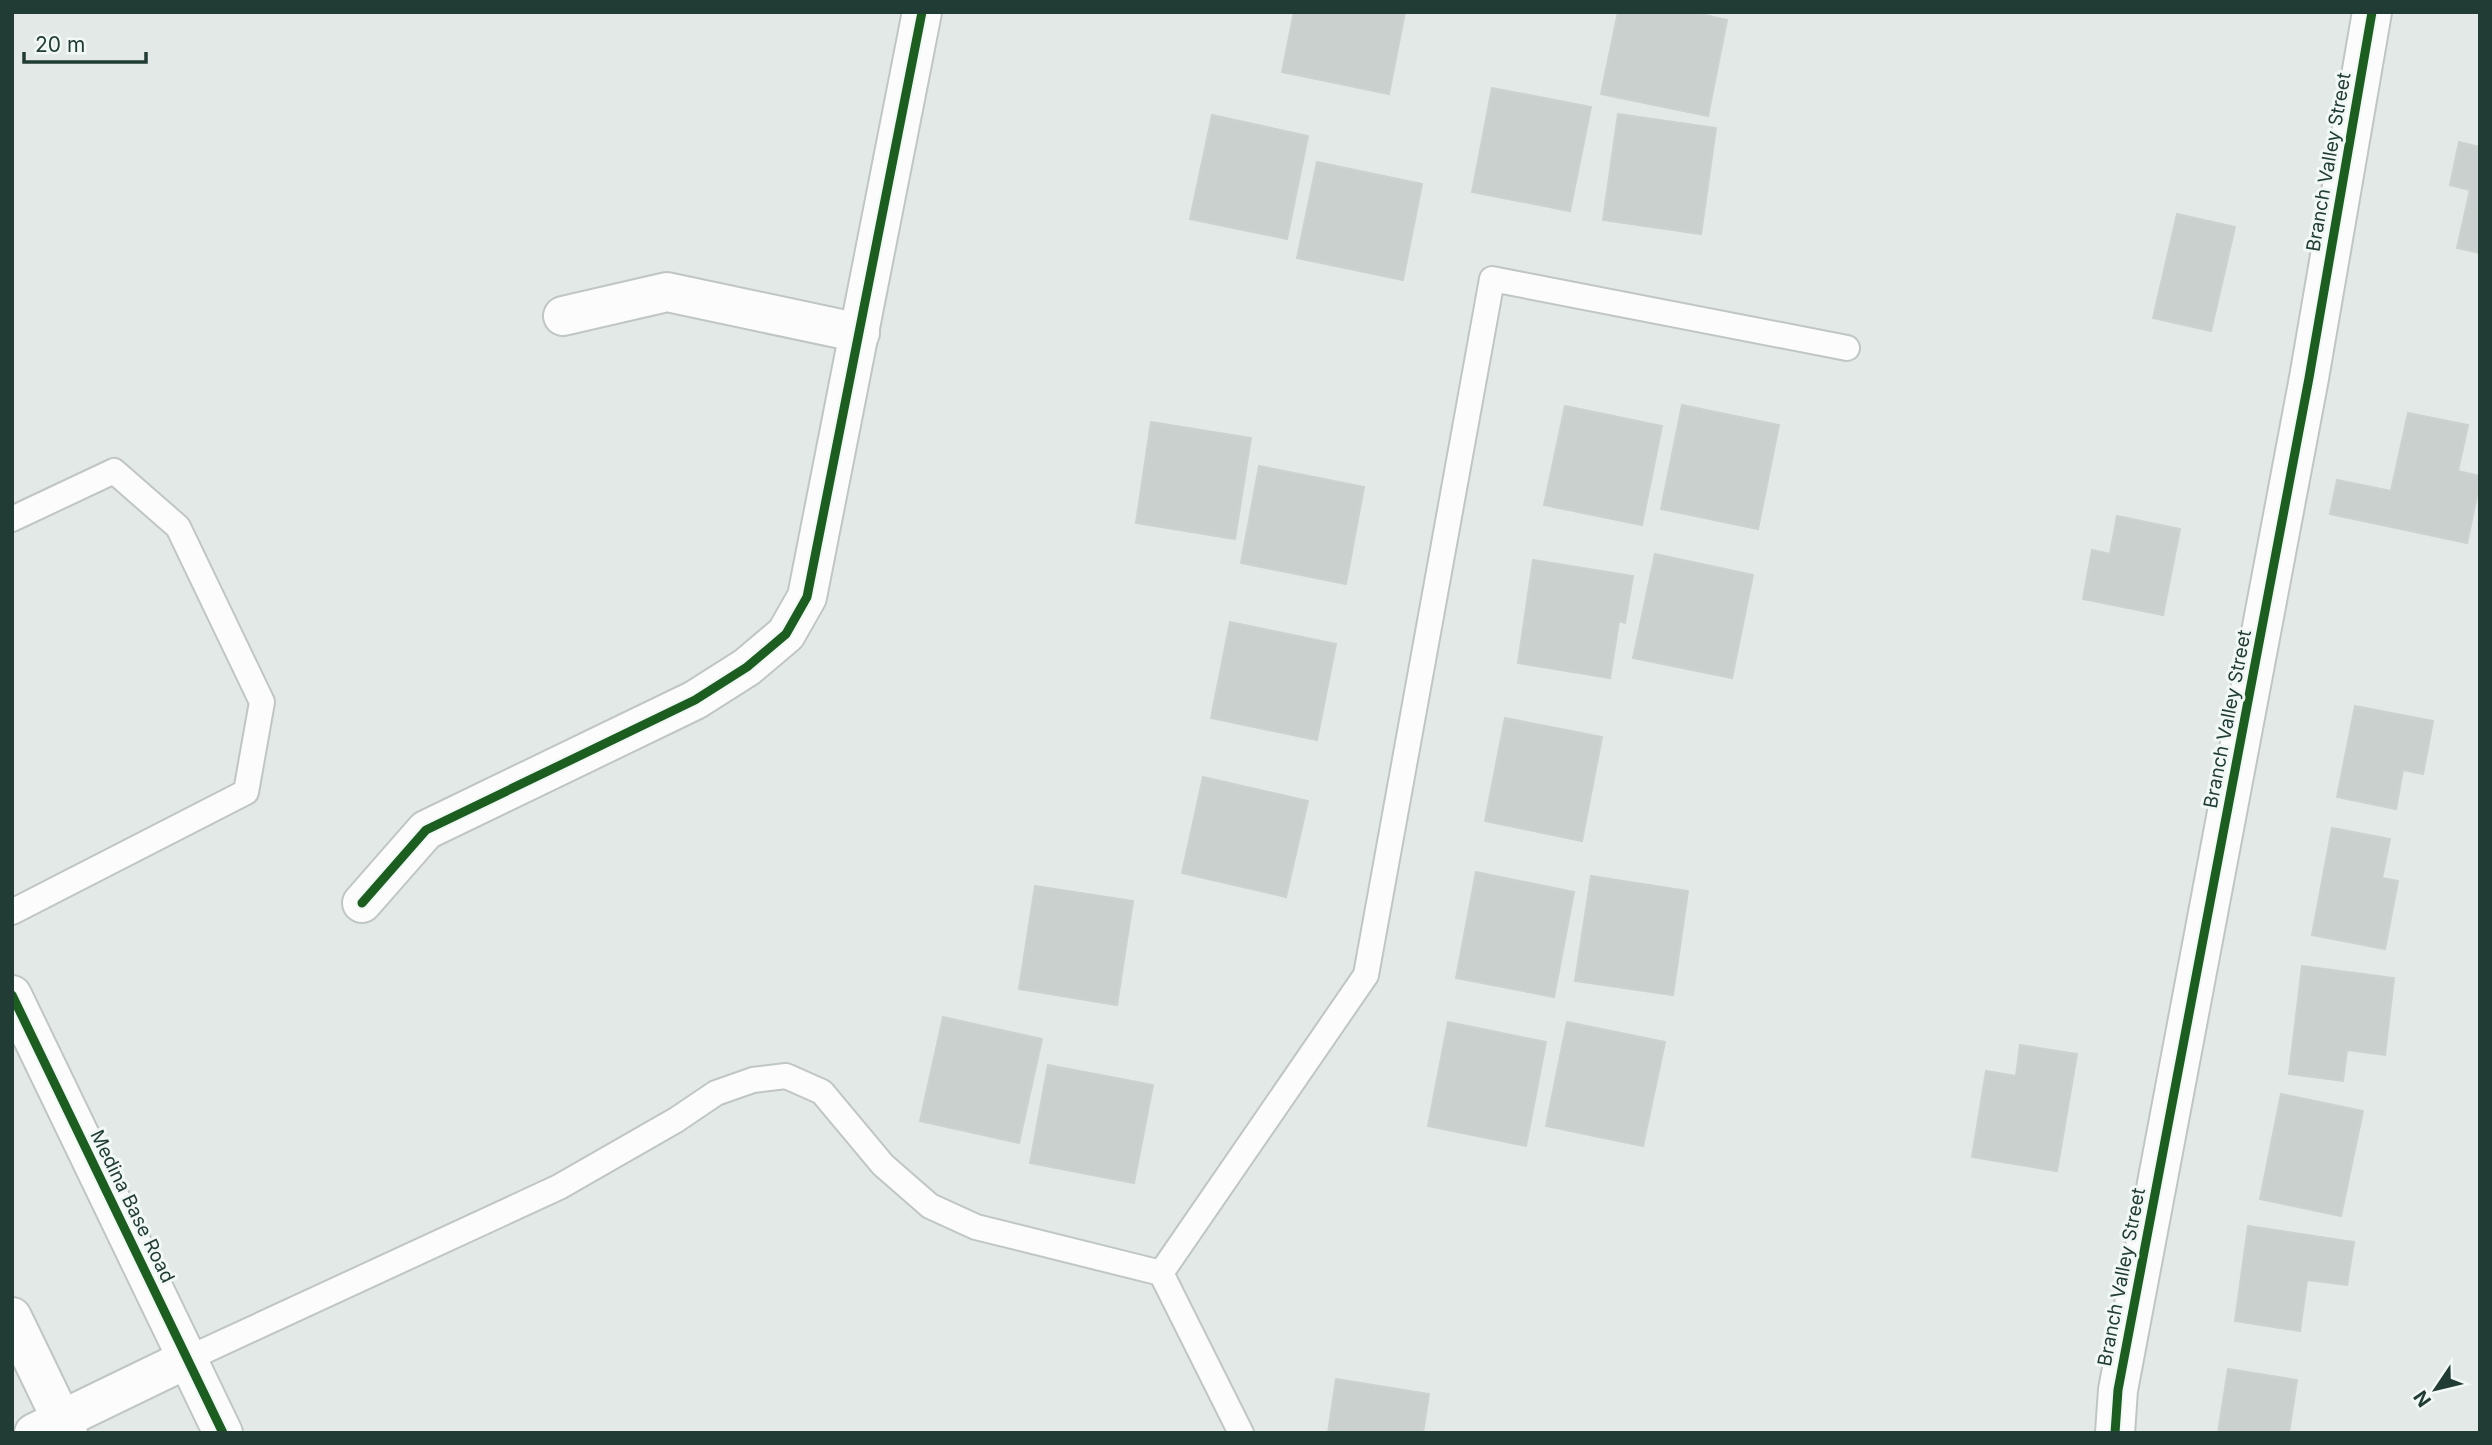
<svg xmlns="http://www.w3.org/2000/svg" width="2492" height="1445" font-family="Inter,sans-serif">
<rect width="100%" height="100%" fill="#e3e9e6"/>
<g fill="#cad0ce" stroke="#ccd2cf" stroke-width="2">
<path d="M1294,12H1405L1389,94L1282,72Z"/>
<path d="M1618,12H1692L1727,20L1708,116L1601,94Z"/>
<path d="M1492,88L1591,107L1570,211L1472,192Z"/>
<path d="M1618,114L1716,128L1701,234L1603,220Z"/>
<path d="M1212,115L1308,136L1287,239L1190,219Z"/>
<path d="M2459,142L2480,147V253L2457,248L2470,190L2450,185Z"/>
<path d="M1317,162L1422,184L1403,280L1297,258Z"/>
<path d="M2177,214L2235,227L2211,331L2153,318Z"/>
<path d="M1682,405L1779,425L1758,529L1661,509Z"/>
<path d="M1565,406L1662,426L1642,525L1544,505Z"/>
<path d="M2408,413L2468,425L2458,471L2480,476V482L2467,543L2330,514L2337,480L2391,491Z"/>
<path d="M1151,422L1251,438L1235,539L1136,523Z"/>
<path d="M1259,466L1364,487L1346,584L1241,563Z"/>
<path d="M2117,516L2180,529L2163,615L2083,599L2092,550L2110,554Z"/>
<path d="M1655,554L1753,575L1732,678L1633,658Z"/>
<path d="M1533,560L1633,576L1625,623L1619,621L1610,678L1518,663Z"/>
<path d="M1230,622L1336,644L1317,740L1211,718Z"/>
<path d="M2355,706L2433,721L2423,774L2403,770L2396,809L2337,797Z"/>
<path d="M1505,718L1602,737L1582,841L1485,821Z"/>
<path d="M1203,777L1308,801L1286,897L1182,873Z"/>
<path d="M2332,828L2390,839L2382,878L2398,881L2385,949L2312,935Z"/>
<path d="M1476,872L1574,892L1554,997L1456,978Z"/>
<path d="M1591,876L1688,891L1673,995L1575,981Z"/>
<path d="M1035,886L1133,901L1117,1005L1019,989Z"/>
<path d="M2302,966L2394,978L2385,1055L2347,1050L2343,1081L2289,1074Z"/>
<path d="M943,1017L1042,1039L1019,1143L920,1121Z"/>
<path d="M1448,1022L1546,1042L1526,1146L1428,1126Z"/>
<path d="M1567,1022L1665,1042L1643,1146L1546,1126Z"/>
<path d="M2020,1045L2077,1054L2057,1171L1972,1157L1986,1071L2016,1076Z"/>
<path d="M1048,1065L1153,1085L1134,1183L1030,1163Z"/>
<path d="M2281,1094L2363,1111L2341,1216L2260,1199Z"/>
<path d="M2248,1226L2354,1242L2347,1285L2307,1280L2300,1331L2235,1321Z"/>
<path d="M2228,1369L2297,1380L2289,1433H2218Z"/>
<path d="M1336,1379L1429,1394L1423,1433H1328Z"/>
</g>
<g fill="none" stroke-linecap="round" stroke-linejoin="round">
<defs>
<g id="service">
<path d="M12,519L114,471L178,527L262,702L246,792L12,912"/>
<path d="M1161,1273L1241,1433"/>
<path d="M187,1359L559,1187L676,1120L716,1093L753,1080L786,1076L822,1092L883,1165L930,1206L976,1227L1161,1273L1366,975L1492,279L1847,348"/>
</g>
<g id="minor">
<path d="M563,316L667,292L860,333"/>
<path d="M362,903L426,830L695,700L747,667L786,634L807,597L922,12"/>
<path d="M12,1317L68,1433"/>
<path d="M34,1433L187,1359"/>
<path d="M2115,1433L2118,1390L2309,378L2372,12"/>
</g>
<path id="tertiary" d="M12,995L223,1433"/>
</defs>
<use href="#service" stroke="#c0c6c3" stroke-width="28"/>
<use href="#minor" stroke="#c0c6c3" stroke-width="42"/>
<use href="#tertiary" stroke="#c0c6c3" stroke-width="42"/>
<use href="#service" stroke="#fbfcfb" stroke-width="24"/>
<use href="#minor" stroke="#fbfcfb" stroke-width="38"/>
<use href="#tertiary" stroke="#fbfcfb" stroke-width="38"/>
<defs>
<g id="cycleway">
<path d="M362,903L426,830L695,700L747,667L786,634L807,597L922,12"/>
<path d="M12,995L223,1433"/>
<path d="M2115,1433L2118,1390L2309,378L2372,12"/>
</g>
</defs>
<use href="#cycleway" stroke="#f1f8f5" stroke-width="13"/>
<use href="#cycleway" stroke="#1b5e20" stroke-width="9"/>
</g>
<g text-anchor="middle" stroke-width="6" stroke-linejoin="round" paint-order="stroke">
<g font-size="19" fill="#213c35" stroke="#f1f8f5">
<text transform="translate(2328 162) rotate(-80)" y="7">Branch Valley Street</text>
<text transform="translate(2227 719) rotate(-79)" y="7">Branch Valley Street</text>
<text transform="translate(133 1206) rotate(64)" y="7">Medina Base Road</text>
<text transform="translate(2121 1277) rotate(-79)" y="7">Branch Valley Street</text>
</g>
</g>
<rect width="2492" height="1445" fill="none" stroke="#213c35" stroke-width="28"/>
<g transform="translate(2436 1389) rotate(235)" stroke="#f1f8f5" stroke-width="5" paint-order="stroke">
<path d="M0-5L12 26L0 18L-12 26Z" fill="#213c35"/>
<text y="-10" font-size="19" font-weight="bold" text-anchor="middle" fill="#213c35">N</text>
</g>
<path d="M24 52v10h122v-10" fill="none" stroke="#213c35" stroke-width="3.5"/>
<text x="35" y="52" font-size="21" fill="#213c35" stroke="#f1f8f5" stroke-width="5" paint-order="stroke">20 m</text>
</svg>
